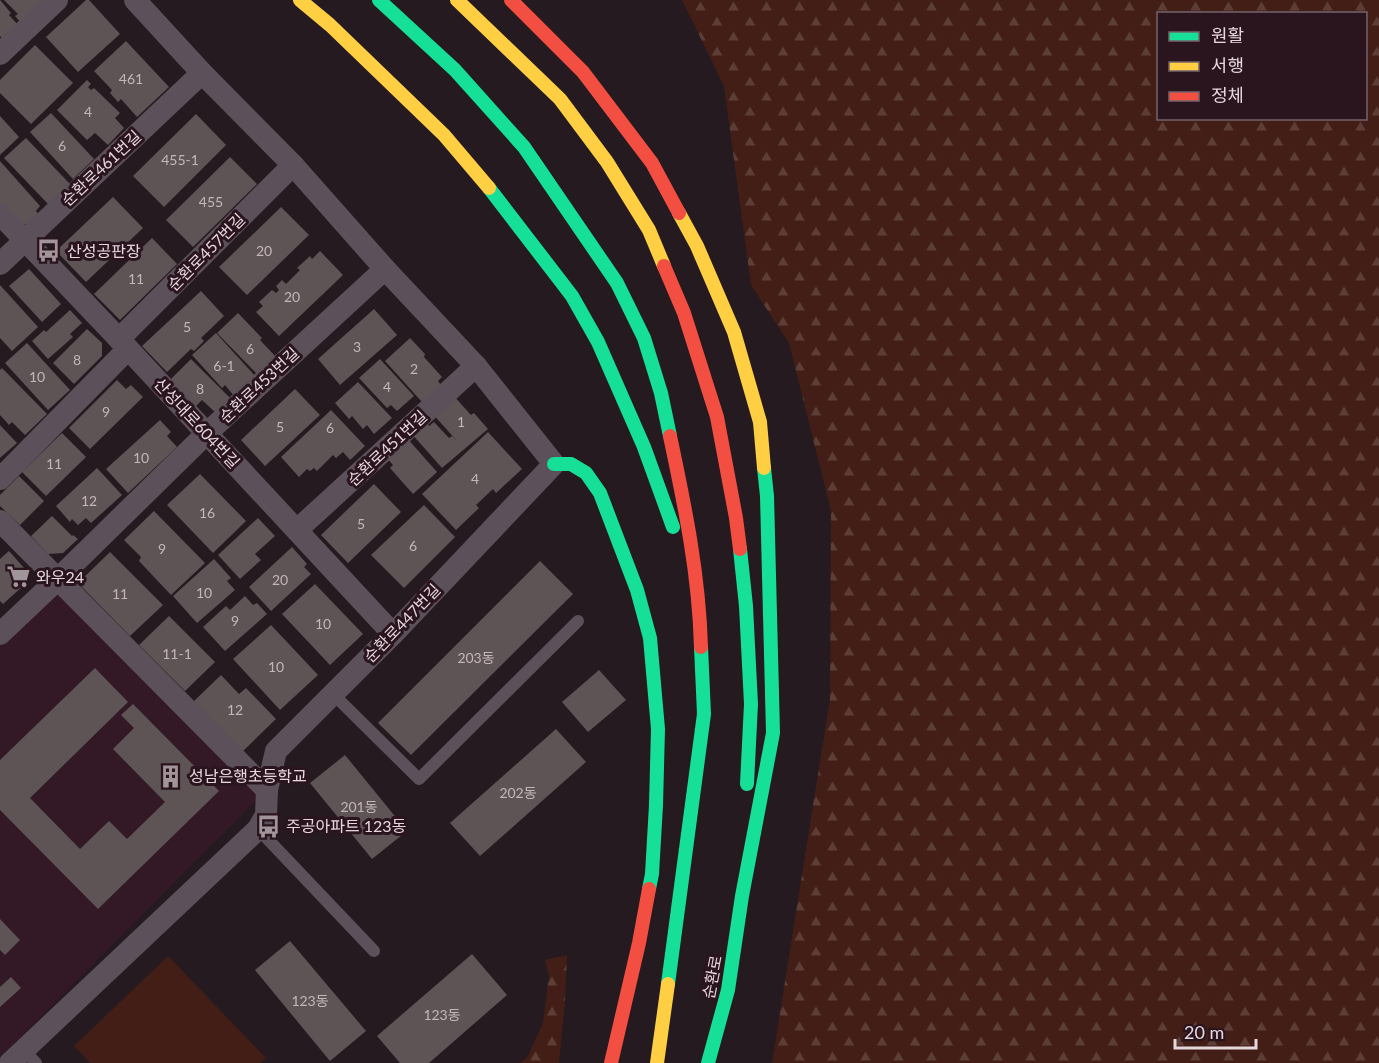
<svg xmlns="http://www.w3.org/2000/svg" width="1379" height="1063" font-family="Lato,'Noto Sans KR',sans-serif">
<defs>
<pattern id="forest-firs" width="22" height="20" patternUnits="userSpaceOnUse" patternTransform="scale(1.5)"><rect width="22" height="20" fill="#421e16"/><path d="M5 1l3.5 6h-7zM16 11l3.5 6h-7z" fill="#5d3e37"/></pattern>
</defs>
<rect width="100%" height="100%" fill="#251a1f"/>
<path fill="#321925" d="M58,579L267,790L0,1058V634Z"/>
<path fill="#421e16" d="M168,956L266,1058L260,1063H90L74,1046Z"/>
<g fill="url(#forest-firs)" fill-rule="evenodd">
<path d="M682,0H1379V1063H772L830,699L831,511L789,343L751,285L724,86ZM1158,14H1366V118H1158Z"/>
<path d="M567,955L565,1001L559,1063H520L528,1056L543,1023L549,976L545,960Z"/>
</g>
<g fill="#5e5355">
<path d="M0,0L11,13L9,15L19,26L4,40L0,36Z"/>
<path d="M4,0H47L22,24L15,16L18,14Z"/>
<path d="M86,0H89L120,34L78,72L46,37Z"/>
<path d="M126,41L169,87L137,117L121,99L118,102L110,93L112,90L94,71Z"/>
<path d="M35,45L73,83L31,124L0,93V80Z"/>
<path d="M87,80L91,84L88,87L91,90L94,88L120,113L115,118L124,128L108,145L95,133L87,140L57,110Z"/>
<path d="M51,113L94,159L73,179L30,132Z"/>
<path d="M196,114L226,145L164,207L133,176Z"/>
<path d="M0,116L19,137L0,155Z"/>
<path d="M26,138L70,184L49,205L4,158Z"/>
<path d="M230,157L257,184L193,247L166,220Z"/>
<path d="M0,161L40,206L36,211L39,215L29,224H24L0,207Z"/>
<path d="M113,197L143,228L86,282L56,251Z"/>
<path d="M281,207L309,235L247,295L219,267Z"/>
<path d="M152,238L177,264L120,320L94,294Z"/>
<path d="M320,251L343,275L279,336L256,312L263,306L259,302L272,290L276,293L279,290L276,286L282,280L286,284L300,270L297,268L310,256L312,259Z"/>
<path d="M29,269L61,304L42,322L9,286Z"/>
<path d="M0,285L38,327L12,351L0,338Z"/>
<path d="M201,291L224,316L201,338L204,341L194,351L191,349L167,372L142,346Z"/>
<path d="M374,309L397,335L340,385L318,359Z"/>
<path d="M70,310L82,323L70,334L73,337L48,359L32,341L44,330L46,332Z"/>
<path d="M238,313L262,338L260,340L276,357L258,375L217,333Z"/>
<path d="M87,329L102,343V356L74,384L53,363Z"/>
<path d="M216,333L256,377L234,396L225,385L222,388L192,355Z"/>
<path d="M410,338L425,354L424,357L442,377L438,381L441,385L422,402L385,361Z"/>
<path d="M27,343L70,390L48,410L5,363Z"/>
<path d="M191,359L230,398L216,413L202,400L196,406L170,380Z"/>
<path d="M380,359L414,396L397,411L391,405L387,408L359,378Z"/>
<path d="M2,368L47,414L25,435L12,422L9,425L0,415V370Z"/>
<path d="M117,380L126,389L131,385L143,397L90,449L69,428Z"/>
<path d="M358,382L392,418L374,434L367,425L363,429L352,416L349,419L335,403Z"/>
<path d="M295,389L320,415L265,466L241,440Z"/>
<path d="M452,394L471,415L474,413L488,429L442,468L411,433L425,421L429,426L434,422L449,438L452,436L457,441L431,412Z"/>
<path d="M331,410L365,446L350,460L343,452L336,458L333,455L317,471L314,468L310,471L307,469L299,477L281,457Z"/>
<path d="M160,420L171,432L167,436L177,447L128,493L106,469Z"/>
<path d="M0,425L17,443L0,458Z"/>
<path d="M488,432L522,469L496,493L493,489L476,505L479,508L456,530L422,494Z"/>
<path d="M62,433L86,457L46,496L22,472Z"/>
<path d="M406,437L437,472L413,494L390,468L393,465L385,456Z"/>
<path d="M97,468L122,495L91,523L86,518L78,525L72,519L70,522L56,506Z"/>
<path d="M200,474L246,521L213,553L167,505Z"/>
<path d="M19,476L44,501L20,525L0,506V495Z"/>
<path d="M374,484L401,512L348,563L321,535Z"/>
<path d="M424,505L455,537L404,588L371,555Z"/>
<path d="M154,511L205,563L171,595L139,561L141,557L124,540Z"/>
<path d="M52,516L72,536L73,535L78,539L63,553L48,554L31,536Z"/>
<path d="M258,518L275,536L255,554L261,560L240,579L218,555Z"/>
<path d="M292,547L307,564L304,567L311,574L271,611L249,587Z"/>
<path d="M9,551L25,569L24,585L3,604L0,601V559Z"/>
<path d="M110,552L163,605L130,636L78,583Z"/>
<path d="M214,559L231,578L227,581L235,590L197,623L173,596Z"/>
<path d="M540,561L573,594L411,755L378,723Z"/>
<path d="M315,584L363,634L330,665L282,614Z"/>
<path d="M245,596L253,605L257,603L267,614L225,651L203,627L226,606L230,610Z"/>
<path d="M169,616L215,662L185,691L139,645Z"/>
<path d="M271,625L318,675L280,710L233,659Z"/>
<path d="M95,668L128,702L30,798L80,849L109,821L127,839L165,802L113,749L134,728L121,715L133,704L219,791L98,909L0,810V760Z"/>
<path d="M599,670L626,700L588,732L562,702Z"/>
<path d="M221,675L239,694L246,688L276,719L242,752L193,702Z"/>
<path d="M556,729L586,762L480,856L450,823Z"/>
<path d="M345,755L407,831L372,859L310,783Z"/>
<path d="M0,919L20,940L5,955L0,950Z"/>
<path d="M290,941L366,1031L330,1061L255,970Z"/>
<path d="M472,954L507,995L429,1063H400L377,1036Z"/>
<path d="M11,977L21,988L0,1007V987Z"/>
</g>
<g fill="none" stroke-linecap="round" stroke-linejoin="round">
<g stroke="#5c515a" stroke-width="12">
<path d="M333,694L419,779L578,621"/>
<path d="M258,829L374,951"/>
<path d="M24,1050L36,1063"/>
</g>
<g stroke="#5c515a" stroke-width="22">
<path d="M0,54L57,0"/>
<path d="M0,214L119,339L393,634"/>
<path d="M0,264L202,73"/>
<path d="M119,339L293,165"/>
<path d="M0,479L128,349"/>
<path d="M0,521L267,790"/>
<path d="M297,530L476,366"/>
<path d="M0,634L58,579L206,434L385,269"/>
<path d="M10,1063L258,829L266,815L267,790L276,751L393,634L554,464L476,366L385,269L293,165L202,73L135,0"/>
</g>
<g stroke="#16e098" stroke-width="14">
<path d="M379,0L455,70L524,147L617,283L644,338L661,393L670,436"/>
<path d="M489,188L572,296L598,342L644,447L673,527"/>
<path d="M554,464H571L586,473L600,493L637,590L650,638L658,729L656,805L652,874L649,889"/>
<path d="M740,549L746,606L751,704L747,784"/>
<path d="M668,984L704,714L701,647"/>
<path d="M708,1063L728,990L742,896L773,733L767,496L764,468"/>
</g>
<g stroke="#ffcf43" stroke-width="14">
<path d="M300,0L330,25L444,135L489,188"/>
<path d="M457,0L560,99L607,162L649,230L664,266"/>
<path d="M679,213L697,246L734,332L760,422L764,468"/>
<path d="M657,1063L668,984"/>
</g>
<g stroke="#f24e42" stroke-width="14">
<path d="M511,0L583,72L652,163L679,213"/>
<path d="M664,266L684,313L717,417L736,518L740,549"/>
<path d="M670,436C685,507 699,574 701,647"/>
<path d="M611,1063L639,943L649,889"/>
</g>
</g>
<defs>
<symbol id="bus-bare" viewBox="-9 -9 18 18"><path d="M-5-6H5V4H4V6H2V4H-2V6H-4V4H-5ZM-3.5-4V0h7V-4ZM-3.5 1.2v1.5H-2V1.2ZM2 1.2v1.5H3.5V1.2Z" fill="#a2959a" stroke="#2a151f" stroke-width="2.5" paint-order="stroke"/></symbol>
<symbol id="supermarket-bare" viewBox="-9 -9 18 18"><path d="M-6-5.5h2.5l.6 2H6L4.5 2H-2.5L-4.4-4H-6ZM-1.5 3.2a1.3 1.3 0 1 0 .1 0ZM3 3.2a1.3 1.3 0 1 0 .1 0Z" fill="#a2959a" stroke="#2a151f" stroke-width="2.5" paint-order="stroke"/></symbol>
<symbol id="building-bare" viewBox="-9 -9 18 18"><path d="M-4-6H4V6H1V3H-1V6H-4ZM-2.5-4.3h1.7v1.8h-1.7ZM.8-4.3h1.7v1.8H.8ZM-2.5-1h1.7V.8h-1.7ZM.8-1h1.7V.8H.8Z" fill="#a2959a" stroke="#2a151f" stroke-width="2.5" paint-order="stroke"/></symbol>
</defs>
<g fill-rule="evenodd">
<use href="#bus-bare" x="32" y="234" width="33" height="33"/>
<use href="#supermarket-bare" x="2" y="560" width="33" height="33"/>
<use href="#building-bare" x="154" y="760" width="33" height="33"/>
<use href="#bus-bare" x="252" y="810" width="33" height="33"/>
</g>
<g text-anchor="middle" stroke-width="6" stroke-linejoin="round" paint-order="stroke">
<g font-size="14" fill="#c4b6bb">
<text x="131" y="84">461</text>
<text x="88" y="117">4</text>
<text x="62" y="151">6</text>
<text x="180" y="165">455-1</text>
<text x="211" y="207">455</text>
<text x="264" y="256">20</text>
<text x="136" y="284">11</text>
<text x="292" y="302">20</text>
<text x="187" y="332">5</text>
<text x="357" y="352">3</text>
<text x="250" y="354">6</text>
<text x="77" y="365">8</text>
<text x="224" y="371">6-1</text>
<text x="414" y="374">2</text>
<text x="37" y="382">10</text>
<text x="387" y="392">4</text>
<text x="200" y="394">8</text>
<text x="106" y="417">9</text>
<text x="461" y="427">1</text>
<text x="280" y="432">5</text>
<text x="330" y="433">6</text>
<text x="141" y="463">10</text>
<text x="54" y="469">11</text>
<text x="475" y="484">4</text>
<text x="89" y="506">12</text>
<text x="207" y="518">16</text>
<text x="361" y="529">5</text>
<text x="413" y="551">6</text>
<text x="162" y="554">9</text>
<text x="280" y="585">20</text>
<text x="204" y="598">10</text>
<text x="120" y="599">11</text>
<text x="235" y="626">9</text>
<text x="323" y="629">10</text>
<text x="177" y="659">11-1</text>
<text x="476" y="663">203동</text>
<text x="276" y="672">10</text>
<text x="235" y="715">12</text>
<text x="518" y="798">202동</text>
<text x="359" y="812">201동</text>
<text x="310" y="1006">123동</text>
<text x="442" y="1020">123동</text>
</g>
<g font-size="16" fill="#e6d7dd" stroke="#2a151f">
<text transform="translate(101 168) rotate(-43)" y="6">순환로461번길</text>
<text transform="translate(206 252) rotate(-45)" y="6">순환로457번길</text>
<text transform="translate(259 385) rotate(-43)" y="6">순환로453번길</text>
<text transform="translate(197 423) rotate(47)" y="6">산성대로604번길</text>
<text transform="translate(387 448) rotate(-43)" y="6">순환로451번길</text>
<text transform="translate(402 623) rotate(-46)" y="6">순환로447번길</text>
<text transform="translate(712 977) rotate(-79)" y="6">순환로</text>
</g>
<g font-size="16" fill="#e6d7dd" stroke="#2a151f" text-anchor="start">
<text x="67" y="257">산성공판장</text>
<text x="36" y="583">와우24</text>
<text x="189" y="782">성남은행초등학교</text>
<text x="286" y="832">주공아파트 123동</text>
</g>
</g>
<rect x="1157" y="12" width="210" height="108" fill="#2a151f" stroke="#75636b" stroke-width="1.5"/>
<rect x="1169" y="32" width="30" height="9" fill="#16e098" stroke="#75636b" stroke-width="1.5"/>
<text x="1211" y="42" font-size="18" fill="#e6d7dd">원활</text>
<rect x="1169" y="62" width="30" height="9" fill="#ffcf43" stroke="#75636b" stroke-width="1.5"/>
<text x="1211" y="72" font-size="18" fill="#e6d7dd">서행</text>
<rect x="1169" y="92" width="30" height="9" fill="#f24e42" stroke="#75636b" stroke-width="1.5"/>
<text x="1211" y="102" font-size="18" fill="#e6d7dd">정체</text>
<path d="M1175 1039v9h81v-9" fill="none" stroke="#e6d7dd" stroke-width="3"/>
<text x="1184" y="1039" font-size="18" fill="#e6d7dd" stroke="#2a151f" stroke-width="4.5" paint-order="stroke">20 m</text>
</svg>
